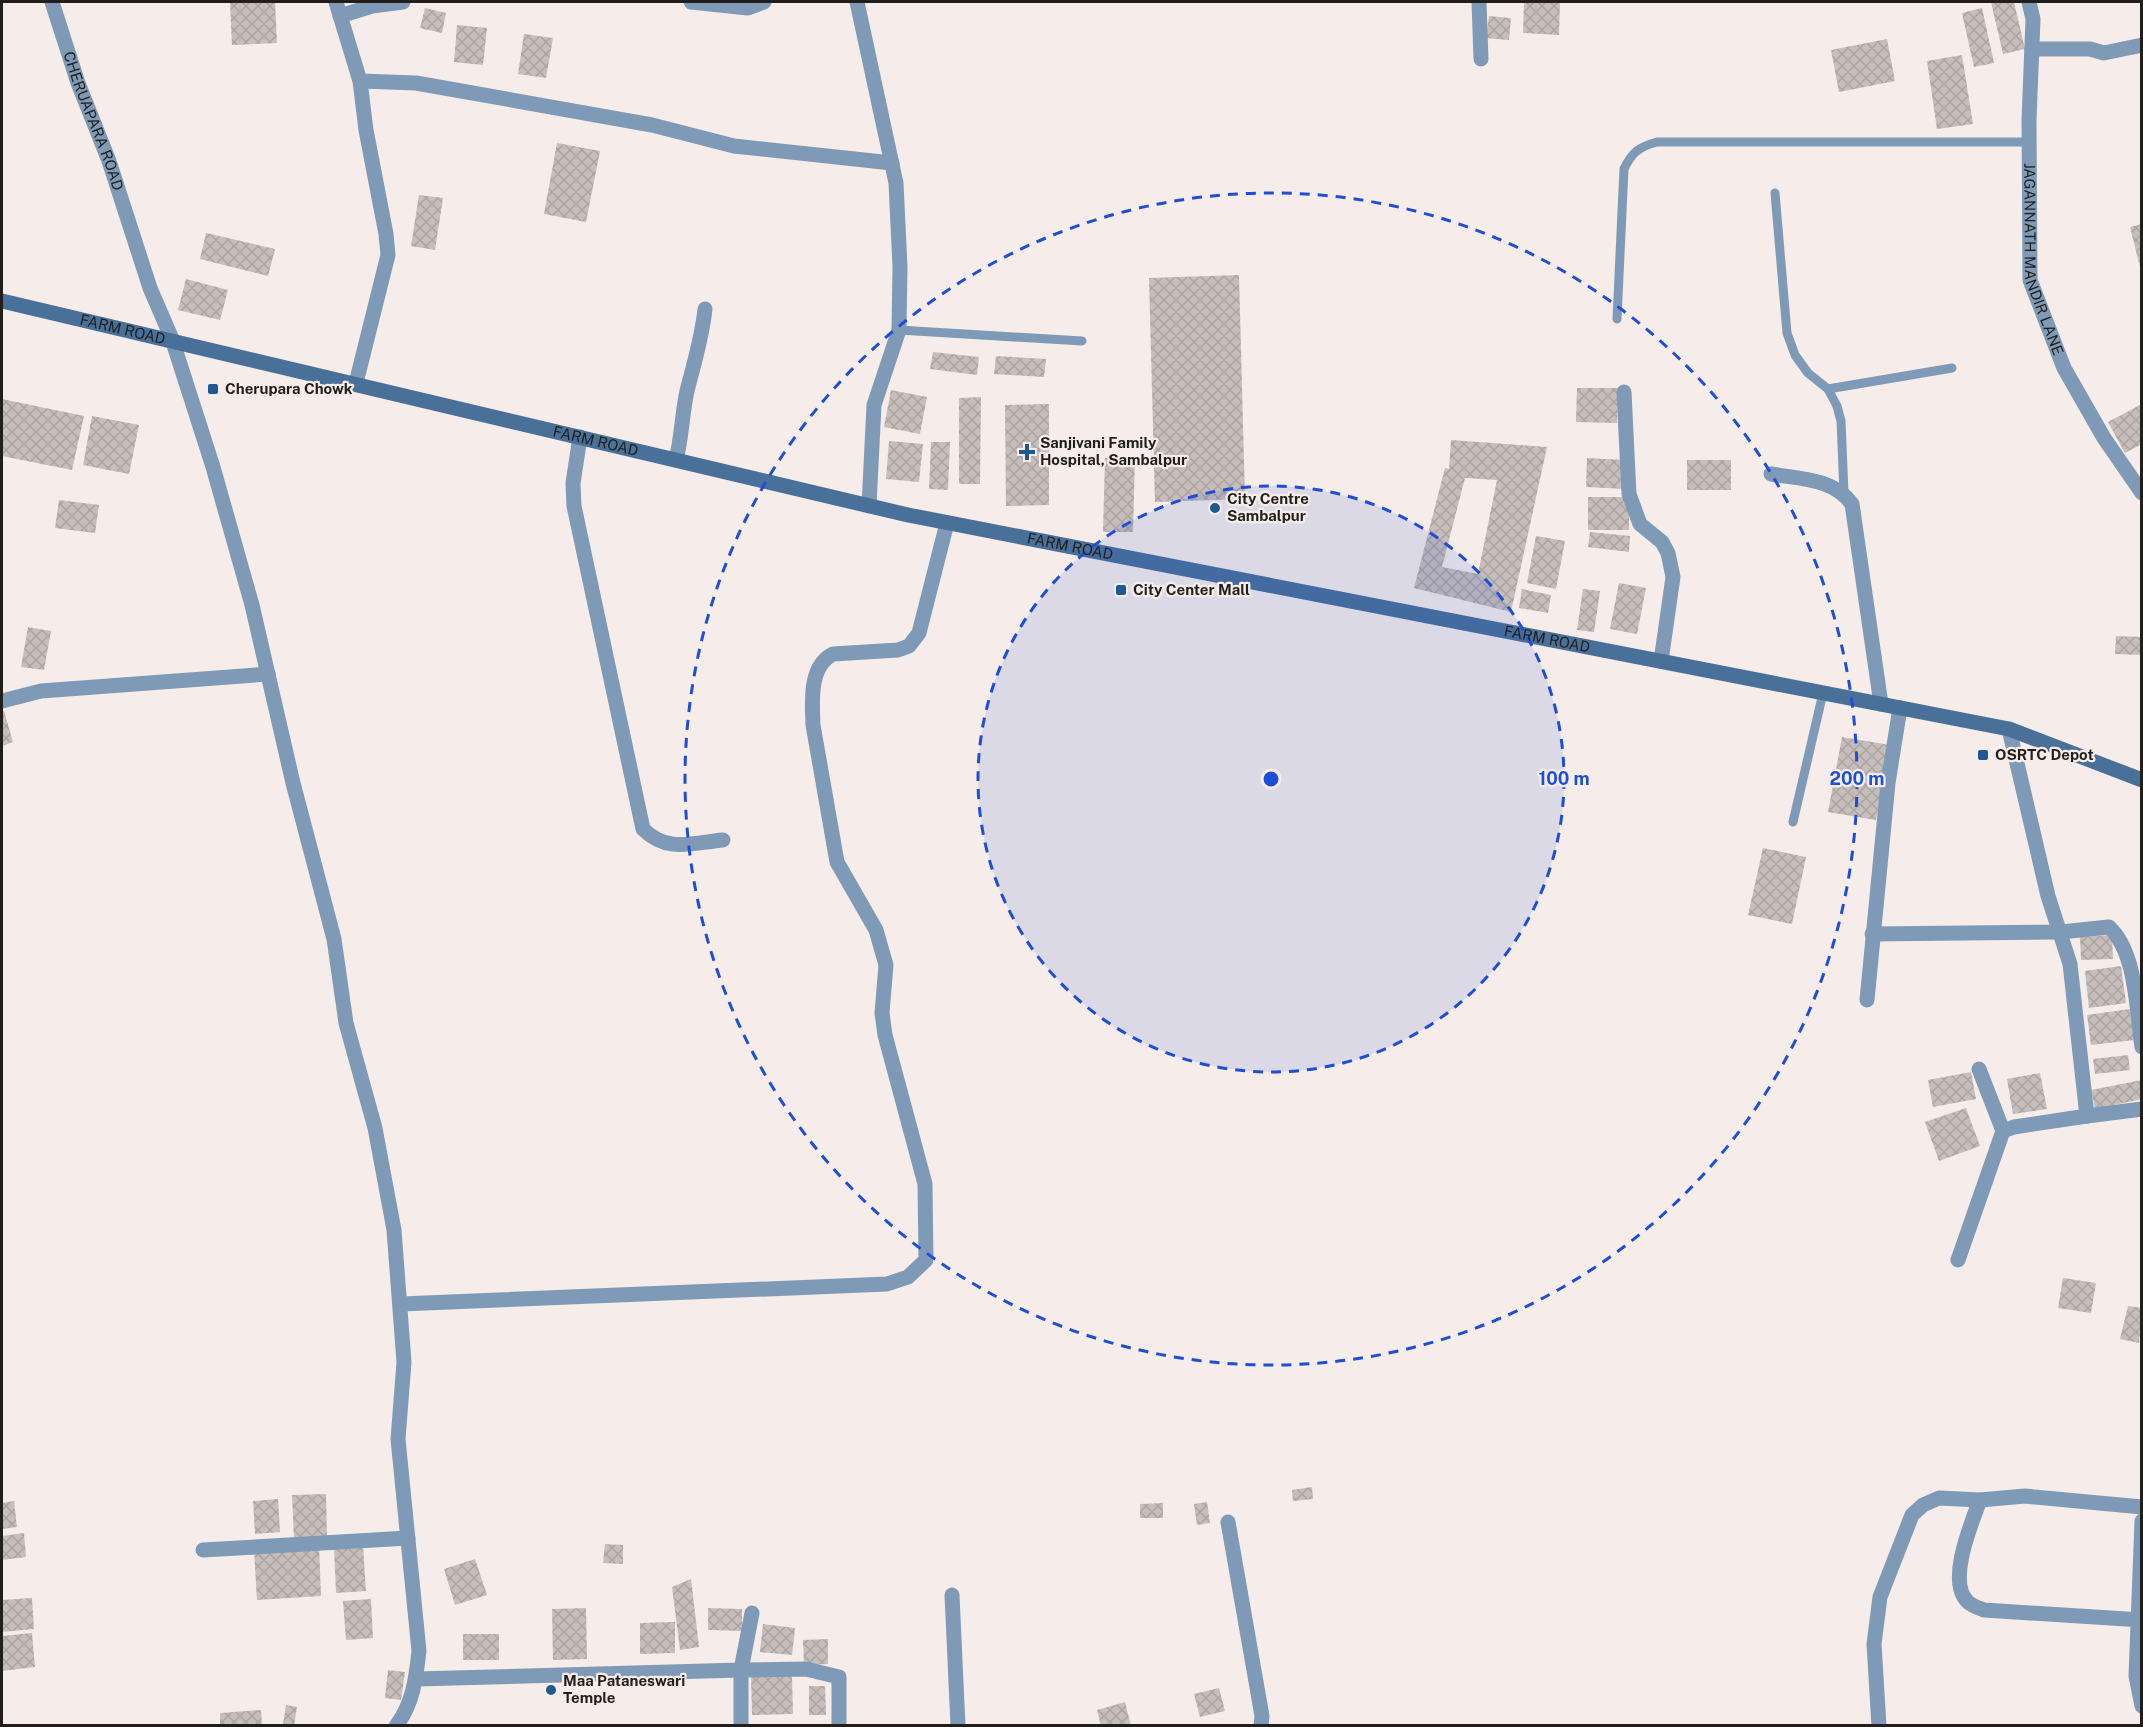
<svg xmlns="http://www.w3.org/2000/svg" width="2143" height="1727" font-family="'Public Sans',sans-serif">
<defs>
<pattern id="building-cross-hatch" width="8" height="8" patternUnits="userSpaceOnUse" patternTransform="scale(1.5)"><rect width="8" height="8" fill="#c7bebb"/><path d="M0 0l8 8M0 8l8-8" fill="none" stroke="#aba3a0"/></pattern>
</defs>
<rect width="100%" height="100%" fill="#f6edea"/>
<g fill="url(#building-cross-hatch)" fill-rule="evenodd">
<path d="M230,2H275L277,43L232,45Z"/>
<path d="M1524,2H1560L1559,35L1523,33Z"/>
<path d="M1991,2H2014L2025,49L2003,54Z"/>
<path d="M425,8L446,13L442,33L420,28Z"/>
<path d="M1982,8L1994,63L1974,67L1962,13Z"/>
<path d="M1489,16L1511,18L1509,40L1486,38Z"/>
<path d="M457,25L487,28L483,65L454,62Z"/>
<path d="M524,34L553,38L546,78L518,74Z"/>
<path d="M1887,39L1895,81L1839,92L1831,50Z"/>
<path d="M1962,55L1973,124L1937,129L1927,61Z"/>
<path d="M557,143L600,151L586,222L544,214Z"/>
<path d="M419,195L443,198L435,250L411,246Z"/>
<path d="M2142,224V270L2141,271L2130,227Z"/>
<path d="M206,233L275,249L268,276L200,259Z"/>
<path d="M1239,275L1245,499L1155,502L1149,278Z"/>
<path d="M186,279L228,290L220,320L178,310Z"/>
<path d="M933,352L979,357L977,375L930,369Z"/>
<path d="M996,356L1046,359L1044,377L994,374Z"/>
<path d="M1577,388H1618L1617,423L1576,422Z"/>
<path d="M891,390L927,397L920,434L884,427Z"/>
<path d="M981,397L980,484H959V398Z"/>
<path d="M2,399L84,416L72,470L2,456Z"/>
<path d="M1049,404V505L1006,506L1005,405Z"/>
<path d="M2142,404V444L2125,453L2108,422Z"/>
<path d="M92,416L139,425L129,474L83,465Z"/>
<path d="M1451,440L1547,447L1511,612L1414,588L1445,468L1449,469ZM1465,478L1497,480L1478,574L1442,567Z"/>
<path d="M889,441L923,444L919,482L886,479Z"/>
<path d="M931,442H950L948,490L929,489Z"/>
<path d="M1105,458H1135L1133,532H1103Z"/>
<path d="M1587,458L1626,460L1625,489L1586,487Z"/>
<rect x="1687" y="460" width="44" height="30"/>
<rect x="1588" y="497" width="41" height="33"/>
<path d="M59,500L99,505L95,533L55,528Z"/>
<path d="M1590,532L1630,536L1629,552L1588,547Z"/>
<path d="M1536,536L1565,541L1556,589L1527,583Z"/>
<path d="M1619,583L1646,588L1637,634L1610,629Z"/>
<path d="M1522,589L1551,595L1548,613L1519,608Z"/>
<path d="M1583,589L1600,591L1594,632L1577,630Z"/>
<path d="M28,627L51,631L44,670L21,667Z"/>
<path d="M2116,636L2142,637V655L2115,654Z"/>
<path d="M4,711L13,742L2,746V712Z"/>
<path d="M1842,737L1890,745L1876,820L1828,812Z"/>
<path d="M1763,848L1806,857L1792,924L1748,915Z"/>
<path d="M2112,935L2113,959L2081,960L2080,937Z"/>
<path d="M2121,966L2126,1003L2089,1008L2085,971Z"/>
<path d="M2130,1009L2134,1040L2091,1045L2087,1015Z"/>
<path d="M2128,1055L2130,1070L2095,1074L2093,1059Z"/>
<path d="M1971,1072L1976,1099L1933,1107L1928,1080Z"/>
<path d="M2040,1073L2047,1109L2013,1114L2007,1079Z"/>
<path d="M2142,1080V1099L2095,1109L2091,1090Z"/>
<path d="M1966,1108L1980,1146L1939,1161L1925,1122Z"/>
<path d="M2063,1278L2096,1283L2091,1313L2058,1308Z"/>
<path d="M2128,1306L2142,1308L2139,1343L2120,1339Z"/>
<path d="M1312,1487L1313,1499L1293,1501L1292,1490Z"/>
<path d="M326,1494L327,1538L294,1540L292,1495Z"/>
<path d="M278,1499L280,1532L255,1534L253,1501Z"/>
<path d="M14,1501L17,1527L2,1529V1503Z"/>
<path d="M1207,1502L1210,1523L1197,1525L1194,1504Z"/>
<path d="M1163,1503V1518H1140V1504Z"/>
<path d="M24,1533L26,1557L2,1560V1536Z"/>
<path d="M605,1544L623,1545V1564L603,1563Z"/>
<path d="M319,1546L321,1596L257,1600L254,1550Z"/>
<path d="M363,1546L366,1591L336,1593L334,1547Z"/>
<path d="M475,1559L487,1595L455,1605L444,1569Z"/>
<path d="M691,1579L699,1647L680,1650L672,1587Z"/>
<path d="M32,1598L34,1629L2,1632V1600Z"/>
<path d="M371,1599L373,1638L346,1640L343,1601Z"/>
<path d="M586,1608L587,1659L553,1660L552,1609Z"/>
<path d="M708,1608L742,1609V1631L708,1630Z"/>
<path d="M675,1622V1653L640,1654V1623Z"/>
<path d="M763,1624L795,1628L792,1655L760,1652Z"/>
<path d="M32,1633L35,1667L2,1671V1636Z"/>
<rect x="463" y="1634" width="36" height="26"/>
<path d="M828,1639V1664L804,1665L803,1640Z"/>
<path d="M388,1670L405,1672L401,1700L385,1698Z"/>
<path d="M792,1676L793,1714L752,1715L751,1677Z"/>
<path d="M809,1686H825L826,1715H809Z"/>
<path d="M1219,1688L1225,1711L1200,1717L1194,1694Z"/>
<path d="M1125,1702L1131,1726H1101L1097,1710Z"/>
<path d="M286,1705L297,1707L294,1726L283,1724Z"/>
<path d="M261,1710L262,1725L220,1726V1713Z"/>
</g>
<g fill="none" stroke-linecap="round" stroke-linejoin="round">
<g stroke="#7f9ab6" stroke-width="9">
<path d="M1775,193L1787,333L1795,355L1808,373L1828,389L1837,406L1841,421L1844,493"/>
<path d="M1617,319L1624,169C1632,152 1639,147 1657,142H2030"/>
<path d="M899,330L1082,341"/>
<path d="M1828,389L1952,368"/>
<path d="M1793,822L1823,693"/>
</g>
<g stroke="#7f9ab6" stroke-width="15">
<path id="s1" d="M52,2L78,83L109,161L150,288L172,339L213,467L252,605L293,783L334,939L346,1023L375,1128L394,1230L404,1362L398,1439L419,1651C416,1678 413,1704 396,1726"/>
<path d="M336,2L360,81L366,130L386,234L388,255L356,383"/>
<path d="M691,2L748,8L764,2"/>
<path d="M857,2L896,183L900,267L899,330L874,405L869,506"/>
<path d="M1479,2L1481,59"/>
<path id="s2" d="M2029,2L2033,19L2029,120L2030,280L2064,368L2104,438L2142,493"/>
<path d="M340,16L372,6L403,2"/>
<path d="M2032,49H2090L2104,53L2142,45"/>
<path d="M360,81L416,83L652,125L734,146L892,163"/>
<path d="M1624,392L1629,494L1640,524L1662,542L1668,553L1673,577L1661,661"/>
<path d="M580,437L573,483L574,506L643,829C667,853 692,843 723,840"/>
<path d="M676,460C682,437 682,413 687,391C694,363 702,338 705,309"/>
<path d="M1771,474C1800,479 1833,478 1852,504L1881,704"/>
<path d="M2,701L41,691L268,674"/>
<path d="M1872,934L2061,932L2109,927C2137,953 2136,1010 2142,1047"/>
<path d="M1867,1000L1888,783L1900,708"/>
<path d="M1979,1069L2003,1131"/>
<path d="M2087,1116L2142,1109"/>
<path d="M1958,1260L2003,1131L2014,1127L2087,1116L2070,964L2048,896L2009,729"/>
<path d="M401,1304L887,1284L908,1277L926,1260L925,1184L885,1035L882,1013L886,965L876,930L837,862L813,725C812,701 809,666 833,654L898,650L909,646L919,633L947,523"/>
<path d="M1980,1500C1972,1522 1946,1582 1968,1602C1972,1606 1979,1608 1984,1610L2142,1620"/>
<path d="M2142,1521L2136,1676L2142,1706"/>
<path d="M1228,1522L1262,1716L1261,1726"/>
<path d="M203,1550L408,1538"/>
<path d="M952,1595L958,1726"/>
<path d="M752,1613L741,1670L806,1669L839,1677V1726"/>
<path d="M416,1679L741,1670V1726"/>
<path d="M1879,1726L1874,1644L1880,1597L1912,1515L1923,1505L1939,1498L1980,1500L2025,1496L2142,1507"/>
</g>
<path stroke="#487099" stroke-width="15" id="s3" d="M2,301L908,515L2009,729L2142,780"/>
</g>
<circle cx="1271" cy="779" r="293" fill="#1d4ed8" fill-opacity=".12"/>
<g fill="none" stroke="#1d4ed8" stroke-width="3" stroke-dasharray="10 8">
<circle cx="1271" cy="779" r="293"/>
<circle cx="1271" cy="779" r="586"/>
</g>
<g fill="#1e5a91" stroke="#f6edea" stroke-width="2">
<rect x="207" y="383" width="12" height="12" rx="3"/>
<path d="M1024 443h6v6h6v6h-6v6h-6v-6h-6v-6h6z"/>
<circle cx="1215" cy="508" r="6"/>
<rect x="1115" y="584" width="12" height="12" rx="3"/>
<rect x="1977" y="749" width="12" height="12" rx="3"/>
<circle cx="551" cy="1690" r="6"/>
</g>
<g text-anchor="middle" stroke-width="4.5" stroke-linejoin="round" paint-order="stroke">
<g font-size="15" fill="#211e1c" stroke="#f6edea">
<text dy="5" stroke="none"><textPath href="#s1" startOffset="126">CHERUAPARA ROAD</textPath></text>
<text dy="5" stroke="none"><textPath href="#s2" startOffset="260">JAGANNATH MANDIR LANE</textPath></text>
<text dy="5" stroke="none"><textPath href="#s3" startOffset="124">FARM ROAD</textPath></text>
<text dy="5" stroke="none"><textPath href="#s3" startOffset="610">FARM ROAD</textPath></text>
<text dy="5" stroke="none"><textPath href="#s3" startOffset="1096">FARM ROAD</textPath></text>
<text dy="5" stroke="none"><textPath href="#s3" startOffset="1582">FARM ROAD</textPath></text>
</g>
<g font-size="15" font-weight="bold" fill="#211e1c" stroke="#f6edea" text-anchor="start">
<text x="225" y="394">Cherupara Chowk</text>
<text x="1040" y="448">Sanjivani Family<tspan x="1040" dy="17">Hospital, Sambalpur</tspan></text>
<text x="1227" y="504">City Centre<tspan x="1227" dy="17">Sambalpur</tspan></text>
<text x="1133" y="595">City Center Mall</text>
<text x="1995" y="760">OSRTC Depot</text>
<text x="563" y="1686">Maa Pataneswari<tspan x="563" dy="17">Temple</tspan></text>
</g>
</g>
<circle cx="1271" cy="779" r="9" fill="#1d4ed8" stroke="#f6edea" stroke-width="3"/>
<g font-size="18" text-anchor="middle" font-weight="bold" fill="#1d4ed8" stroke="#f6edea" stroke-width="4.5" stroke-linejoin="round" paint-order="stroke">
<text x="1564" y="785">100 m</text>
<text x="1857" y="785">200 m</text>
</g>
<rect width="2143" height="1727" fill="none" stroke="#211e1c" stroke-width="6"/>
</svg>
